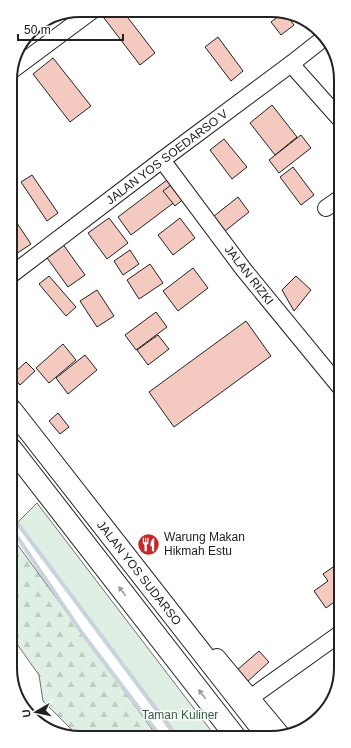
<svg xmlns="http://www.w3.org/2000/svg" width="351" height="748" font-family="Arial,sans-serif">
<defs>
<pattern id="forest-firs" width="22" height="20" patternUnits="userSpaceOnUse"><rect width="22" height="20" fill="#e0efe3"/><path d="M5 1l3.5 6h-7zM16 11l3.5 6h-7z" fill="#c0cdc2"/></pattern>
</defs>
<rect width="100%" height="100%" fill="#fff"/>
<path fill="#e0efe3" stroke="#6f6f6f" d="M37,503L215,736H178L17,523Z"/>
<path fill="url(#forest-firs)" stroke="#6f6f6f" d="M12,537L157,736L79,737L43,701L39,675L12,637Z"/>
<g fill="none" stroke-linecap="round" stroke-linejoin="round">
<g stroke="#c7d3dd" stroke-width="4">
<path d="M12,516L176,736"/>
<path d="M12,529L82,633L160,736"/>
</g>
</g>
<g fill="#f3c9c0" stroke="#222">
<path d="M114,10H122L155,53L140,65L104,18Z"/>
<path d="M284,12L294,25L281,35L271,22Z"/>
<path d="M218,37L243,71L231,81L205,47Z"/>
<path d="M53,58L91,106L70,122L33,74Z"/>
<path d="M272,105L297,137L275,155L250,123Z"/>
<path d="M301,135L311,148L279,173L269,160Z"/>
<path d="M224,139L247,167L232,179L210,150Z"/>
<path d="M293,167L314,195L301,205L280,177Z"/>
<path d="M32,175L58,213L47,221L21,182Z"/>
<path d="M167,180L180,198L131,235L118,217Z"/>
<path d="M175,182L186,197L175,206L163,191Z"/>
<path d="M238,197L249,212L220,235L209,220Z"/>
<path d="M13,217L31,244L13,256L11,253V218Z"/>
<path d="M109,218L128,243L107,259L88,233Z"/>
<path d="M180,218L195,238L173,255L158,235Z"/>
<path d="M62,243L85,275L68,287L45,255Z"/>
<path d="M130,250L139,264L123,275L114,261Z"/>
<path d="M150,264L163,283L139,299L127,280Z"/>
<path d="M193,268L208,288L178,311L163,291Z"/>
<path d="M49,276L76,307L66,316L39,284Z"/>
<path d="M296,276L311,290L294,311L282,290Z"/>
<path d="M97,290L114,316L97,327L80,301Z"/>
<path d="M156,312L167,327L136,350L125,335Z"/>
<path d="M11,319H12L17,326L11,330Z"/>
<path d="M246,321L271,356L174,427L149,392Z"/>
<path d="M158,335L169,349L148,365L137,350Z"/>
<path d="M63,344L76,360L49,383L36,368Z"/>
<path d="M85,355L97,370L68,394L56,378Z"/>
<path d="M26,362L35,371L20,385L12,375Z"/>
<path d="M58,413L69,427L60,434L49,421Z"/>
<path d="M339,563L340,565L341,599L340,598L326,608L314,591L328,581L323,574Z"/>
<path d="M259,651L269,662L247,682L237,670Z"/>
</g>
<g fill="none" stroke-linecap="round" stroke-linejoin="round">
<defs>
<g id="minor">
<path d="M291,64L339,118"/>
<path d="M11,71L93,10"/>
<path d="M162,160L244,270L340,387"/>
<path d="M326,208L336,201L339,200"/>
<path d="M11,275L162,160L291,64L324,38"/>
<path d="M217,657L283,736"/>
<path d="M243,703L341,633"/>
</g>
<g id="major">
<path d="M12,410L267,736"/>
<path d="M12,449L235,736"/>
</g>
</defs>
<use href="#minor" stroke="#222" stroke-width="18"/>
<use href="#major" stroke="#222" stroke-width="22"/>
<use href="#minor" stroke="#fff" stroke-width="16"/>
<use href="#major" stroke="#fff" stroke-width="20"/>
</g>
<defs><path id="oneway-solid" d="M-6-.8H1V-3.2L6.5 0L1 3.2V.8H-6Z"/></defs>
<g fill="#9c9c9c">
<use href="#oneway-solid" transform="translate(122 591) rotate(-128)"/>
<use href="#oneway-solid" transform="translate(202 694) rotate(-128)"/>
</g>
<defs>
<symbol id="restaurant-disc" viewBox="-11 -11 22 22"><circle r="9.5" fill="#c62828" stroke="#fff"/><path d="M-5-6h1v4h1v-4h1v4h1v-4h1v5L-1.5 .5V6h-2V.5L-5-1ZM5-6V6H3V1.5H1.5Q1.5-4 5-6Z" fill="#fff"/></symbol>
</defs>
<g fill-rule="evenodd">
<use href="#restaurant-disc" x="136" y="532" width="25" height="25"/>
</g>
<g text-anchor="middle" stroke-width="3" stroke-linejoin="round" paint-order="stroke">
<g font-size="12" fill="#222" stroke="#fff">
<text transform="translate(167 157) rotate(-37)" y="4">JALAN YOS SOEDARSO V</text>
<text transform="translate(249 275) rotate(52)" y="4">JALAN RIZKI</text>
<text transform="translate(139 573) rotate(52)" y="4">JALAN YOS SUDARSO</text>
</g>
<g font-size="12" fill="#222" stroke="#fff" text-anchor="start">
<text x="164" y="541">Warung Makan<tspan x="164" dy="14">Hikmah Estu</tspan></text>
</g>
<g font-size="12" fill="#2f5e38" stroke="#fff">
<text x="180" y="719">Taman Kuliner</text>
</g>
</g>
<path d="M0 0H351V748H0ZM80 17H271A63 63 0 0 1 334 80V668A63 63 0 0 1 271 731H80A63 63 0 0 1 17 668V80A63 63 0 0 1 80 17Z" fill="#fff" fill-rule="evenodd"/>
<path fill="none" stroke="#222" stroke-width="2" d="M80 17H271A63 63 0 0 1 334 80V668A63 63 0 0 1 271 731H80A63 63 0 0 1 17 668V80A63 63 0 0 1 80 17Z"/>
<g transform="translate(36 712) rotate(261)" stroke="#ffffff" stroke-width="3" paint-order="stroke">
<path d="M0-3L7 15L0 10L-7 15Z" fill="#222222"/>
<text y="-6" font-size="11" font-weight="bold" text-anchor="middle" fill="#222222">U</text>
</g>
<path d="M18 34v6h105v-6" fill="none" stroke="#222222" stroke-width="2"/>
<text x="24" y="34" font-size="12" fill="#222222" stroke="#ffffff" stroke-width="3" paint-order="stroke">50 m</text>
</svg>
